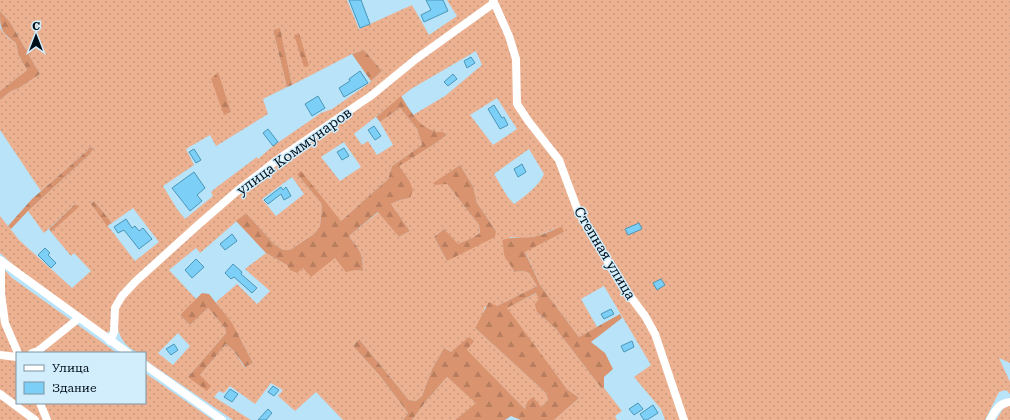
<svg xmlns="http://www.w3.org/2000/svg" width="1010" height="420" font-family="'Roboto Serif',serif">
<defs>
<pattern id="grass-dots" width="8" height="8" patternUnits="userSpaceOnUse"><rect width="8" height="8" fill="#ecb191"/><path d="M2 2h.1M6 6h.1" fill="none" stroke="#c9977c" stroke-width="1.8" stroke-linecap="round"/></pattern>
<pattern id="forest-firs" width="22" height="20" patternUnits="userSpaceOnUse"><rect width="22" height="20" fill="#d9946f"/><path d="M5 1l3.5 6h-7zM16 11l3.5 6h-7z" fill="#b87e5f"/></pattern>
</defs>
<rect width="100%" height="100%" fill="#b8e3f9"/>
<g fill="url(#grass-dots)" fill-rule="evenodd">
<path d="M0,0H347L359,29L412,5L429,35L457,16L447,0H1010V363L999,358L1010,382V394L1006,390L999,392L985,420H687L656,328L621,278L583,216L558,165L580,219L646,321L655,341L683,420H665L661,409L634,377L651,365L604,286L581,299L597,327L579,337L540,285L525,251L564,232L554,229L538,236L524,238L510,237C498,256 508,255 514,272L523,271L529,273L537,286L497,306L485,307L481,319L475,328L546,393L548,400L541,407L527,402L525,409L461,345L451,352L444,348L432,369L422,396L416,401L409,400L359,339L353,346L380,376L408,413L403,420H343L316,392L295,411L278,396L283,390L271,383L255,404L230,386L224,393L219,391L214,397L251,420H233L151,364L145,359V353C124,353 112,327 118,308C120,304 122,300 124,296L199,227L279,161L353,106L278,156L122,291L110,331L106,333L20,271L0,253V216L19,240L72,288L91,271L74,253L71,256L51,232L78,207L75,204L44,233L28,211L90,154L94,148L89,147L88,150L41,191L0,130V100L11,91L19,88L40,74L10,22L0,11ZM280,29L292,85L352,54L364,50L382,71L368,84L332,109L321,113L273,146L258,159L257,157L217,187L211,192L213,196L185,219L177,209L163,186L194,165L186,149L210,135L216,146L268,114L263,99L287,87L273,30ZM476,51L482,65L445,96L413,115C420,125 431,133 443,132L447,135L433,145L398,166L409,180L410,198L400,200L391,204L410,231L399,237L379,212L349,236C358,248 364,254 363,271L356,270L335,258L303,268L287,265L266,253L245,269L270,291L257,304L237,284L216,302L242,342L253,363L244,367L234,351L226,344L200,375L188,377L226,333L225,328L208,308L190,325L180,315L197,300L169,270L196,248L200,253L246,213L274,244L283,250H290L314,234L320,226L322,208L321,203L297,174L341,221L388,179L392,166L422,145L417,129L400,108L380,122L393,145L377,155L368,141L362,145L354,134L411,89ZM217,72L231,112L224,114ZM497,98L517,129L493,145L470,115ZM344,142L361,167L340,181L321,157ZM529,149L544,174C539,186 525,196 514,204L507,196L494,174ZM460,165L473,186L477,203L496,231L447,261L434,237L444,229L457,245L472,238L480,233L479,225L447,184L434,183ZM292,177L304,194L276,216L262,199ZM94,201L112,223L133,208L159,242L135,261L91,204ZM178,333L190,346L173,365L158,353Z"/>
<path d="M0,28L7,37L16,43L18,54L27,70L0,91Z"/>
<path d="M0,265L12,278L117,353H17V403H145V373L213,420H0Z"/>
<path d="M537,293L539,299L537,312L556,329L602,389L604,388L622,411L615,416L617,420H554L579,398L567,389L506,308Z"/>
<path d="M447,377L477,403L455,420H412L427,400Z"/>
<path d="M1010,405V420H996L1003,409Z"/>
</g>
<g fill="url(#forest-firs)">
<path d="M0,11L10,22L40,74L19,88L11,91L0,100V91L27,70L18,54L16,43C1,32 0,30 0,11Z"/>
<path d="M280,28L292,85L287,87L273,30Z"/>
<path d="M299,33L309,66L304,67L294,35Z"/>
<path d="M364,50L382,71L371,81L352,54Z"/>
<path d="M218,72L231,112L224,115L211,79Z"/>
<path d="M401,96C411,112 422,133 443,132L447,135L433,145L399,166L409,180L413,190L410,198L400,200L391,204L410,231L399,237L378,212L349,236C359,250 363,252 363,271L356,270L346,272L335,258L311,277L303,268L297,273L290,270L287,265L266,253L236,221L246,213L274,244L283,250H290L314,234L320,226L322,208L321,203L297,174L301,171L341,221L388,179L392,166L422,145L417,129L400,108L380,122L376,117Z"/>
<path d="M89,147L94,148L90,154L28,211L11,229L8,226L32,199L88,150Z"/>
<path d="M460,165L473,186L477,203L496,231L495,237L447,261L434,237L444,229L458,244L472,238L480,233L479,225L447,184L435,185L433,183Z"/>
<path d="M94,201L112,223L107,226L91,204Z"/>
<path d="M75,204L79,207L51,232L49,229Z"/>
<path d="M562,227L564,232L525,252L540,285L579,337L620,314L622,318L591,342L605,353L613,369L604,377V388L602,389L556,329L537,312L535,304L539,299L536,293L507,308L567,389L579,398L554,420H521L511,416L505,420H455L476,403L447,377L427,400L412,420H403L408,413L380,376L353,346L359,339L409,400L416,401L422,396L432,369L444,348L451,352L469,337L474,341L467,350L525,409L527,402L533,397L541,407L548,400L546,393L475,328L489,302L497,306L537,286L529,273L523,271L514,272C512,266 508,263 505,257C503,253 504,246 502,240C513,236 525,239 537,236C546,234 553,229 562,227Z"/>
<path d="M202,293L209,294L232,323L253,363L245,367L234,351L226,344L200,375L211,386L207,391L188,377L226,333L225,328L208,308L190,325L180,315Z"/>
</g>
<g fill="#7ccff6" stroke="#4b96b7">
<path d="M349,0H361L370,24L360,28Z"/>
<path d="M426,0H443L448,11L424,22L421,15L431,10Z"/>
<path d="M471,57L475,63L467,68L464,61Z"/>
<path d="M360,71L368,83L344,97L339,88L350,81L349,79Z"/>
<path d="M453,74L457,79L448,86L444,82Z"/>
<path d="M318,96L325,108L312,116L305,104Z"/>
<path d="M494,105L502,118L504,117L508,125L500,129L488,109Z"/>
<path d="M374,126L381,136L375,140L368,130Z"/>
<path d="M268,129L278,142L273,146L263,133Z"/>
<path d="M344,148L349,156L342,160L337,152Z"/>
<path d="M194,149L201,160L196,163L189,152Z"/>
<path d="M522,164L526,172L518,177L514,169Z"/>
<path d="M194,172L205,188L197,195L202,201L190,211L172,188Z"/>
<path d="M281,187L283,190L286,187L291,196L284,200L281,194L268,204L264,200Z"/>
<path d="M126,219L132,228L135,226L139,231L143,228L152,239L139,249L124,230L118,233L114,227Z"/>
<path d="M639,223L642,229L628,235L625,229Z"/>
<path d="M232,234L237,241L225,250L220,244Z"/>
<path d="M45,248L50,253L48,255L56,263L51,268L38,255Z"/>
<path d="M196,259L204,267L192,278L185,270Z"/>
<path d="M233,264L242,272L241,274L257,288L252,293L234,277L231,279L225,273Z"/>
<path d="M661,279L665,285L657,290L653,283Z"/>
<path d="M611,309L614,314L604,319L601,314Z"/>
<path d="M632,341L634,347L624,352L621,346Z"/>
<path d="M174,344L178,350L171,355L166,349Z"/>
<path d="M273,386L279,390L274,396L268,392Z"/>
<path d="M230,389L238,394L232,402L224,397Z"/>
<path d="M638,403L643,409L634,415L629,409Z"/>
<path d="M653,405L658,413L647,420H644L640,414Z"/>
<path d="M268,409L272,413L266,420H258Z"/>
</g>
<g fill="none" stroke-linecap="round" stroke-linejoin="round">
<g stroke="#fff" stroke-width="8">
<path d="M493,0L509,36L516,59L517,104L529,122L559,160L578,211L621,284L645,316L655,334L684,420"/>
<path d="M0,260L128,353"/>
<path d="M1,261V293L5,323L18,353"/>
<path d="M110,341L114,332L115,308L122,296L136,281L198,225L236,192L277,160L372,95L416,59L494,3"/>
<path d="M32,353L38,351L79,318"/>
<path d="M0,355L17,357"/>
<path d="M145,365L222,420"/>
<path d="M0,394L35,420"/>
<path d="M40,403L47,420"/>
<path d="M990,420C995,411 999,403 1010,402"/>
</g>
</g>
<g text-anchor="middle" stroke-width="3" stroke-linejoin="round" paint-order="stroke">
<g font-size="14" fill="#000e17" stroke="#d2eefd">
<text transform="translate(294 151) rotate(-36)" y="5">улица Коммунаров</text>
<text transform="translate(605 253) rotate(59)" y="5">Степная улица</text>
</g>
</g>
<rect x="16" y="352" width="130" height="52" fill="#d2eefd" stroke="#7e94a1"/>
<rect x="24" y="365" width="20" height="6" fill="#ffffff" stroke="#7e94a1"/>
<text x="52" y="372" font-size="12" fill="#000e17">Улица</text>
<rect x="24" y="382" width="20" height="12" fill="#7ccff6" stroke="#7e94a1"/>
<text x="52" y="392" font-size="12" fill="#000e17">Здание</text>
<g transform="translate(36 36)" stroke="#d2eefd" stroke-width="3" paint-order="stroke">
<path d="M0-3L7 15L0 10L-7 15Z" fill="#000e17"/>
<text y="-6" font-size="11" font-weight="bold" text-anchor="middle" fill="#000e17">С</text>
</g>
</svg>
